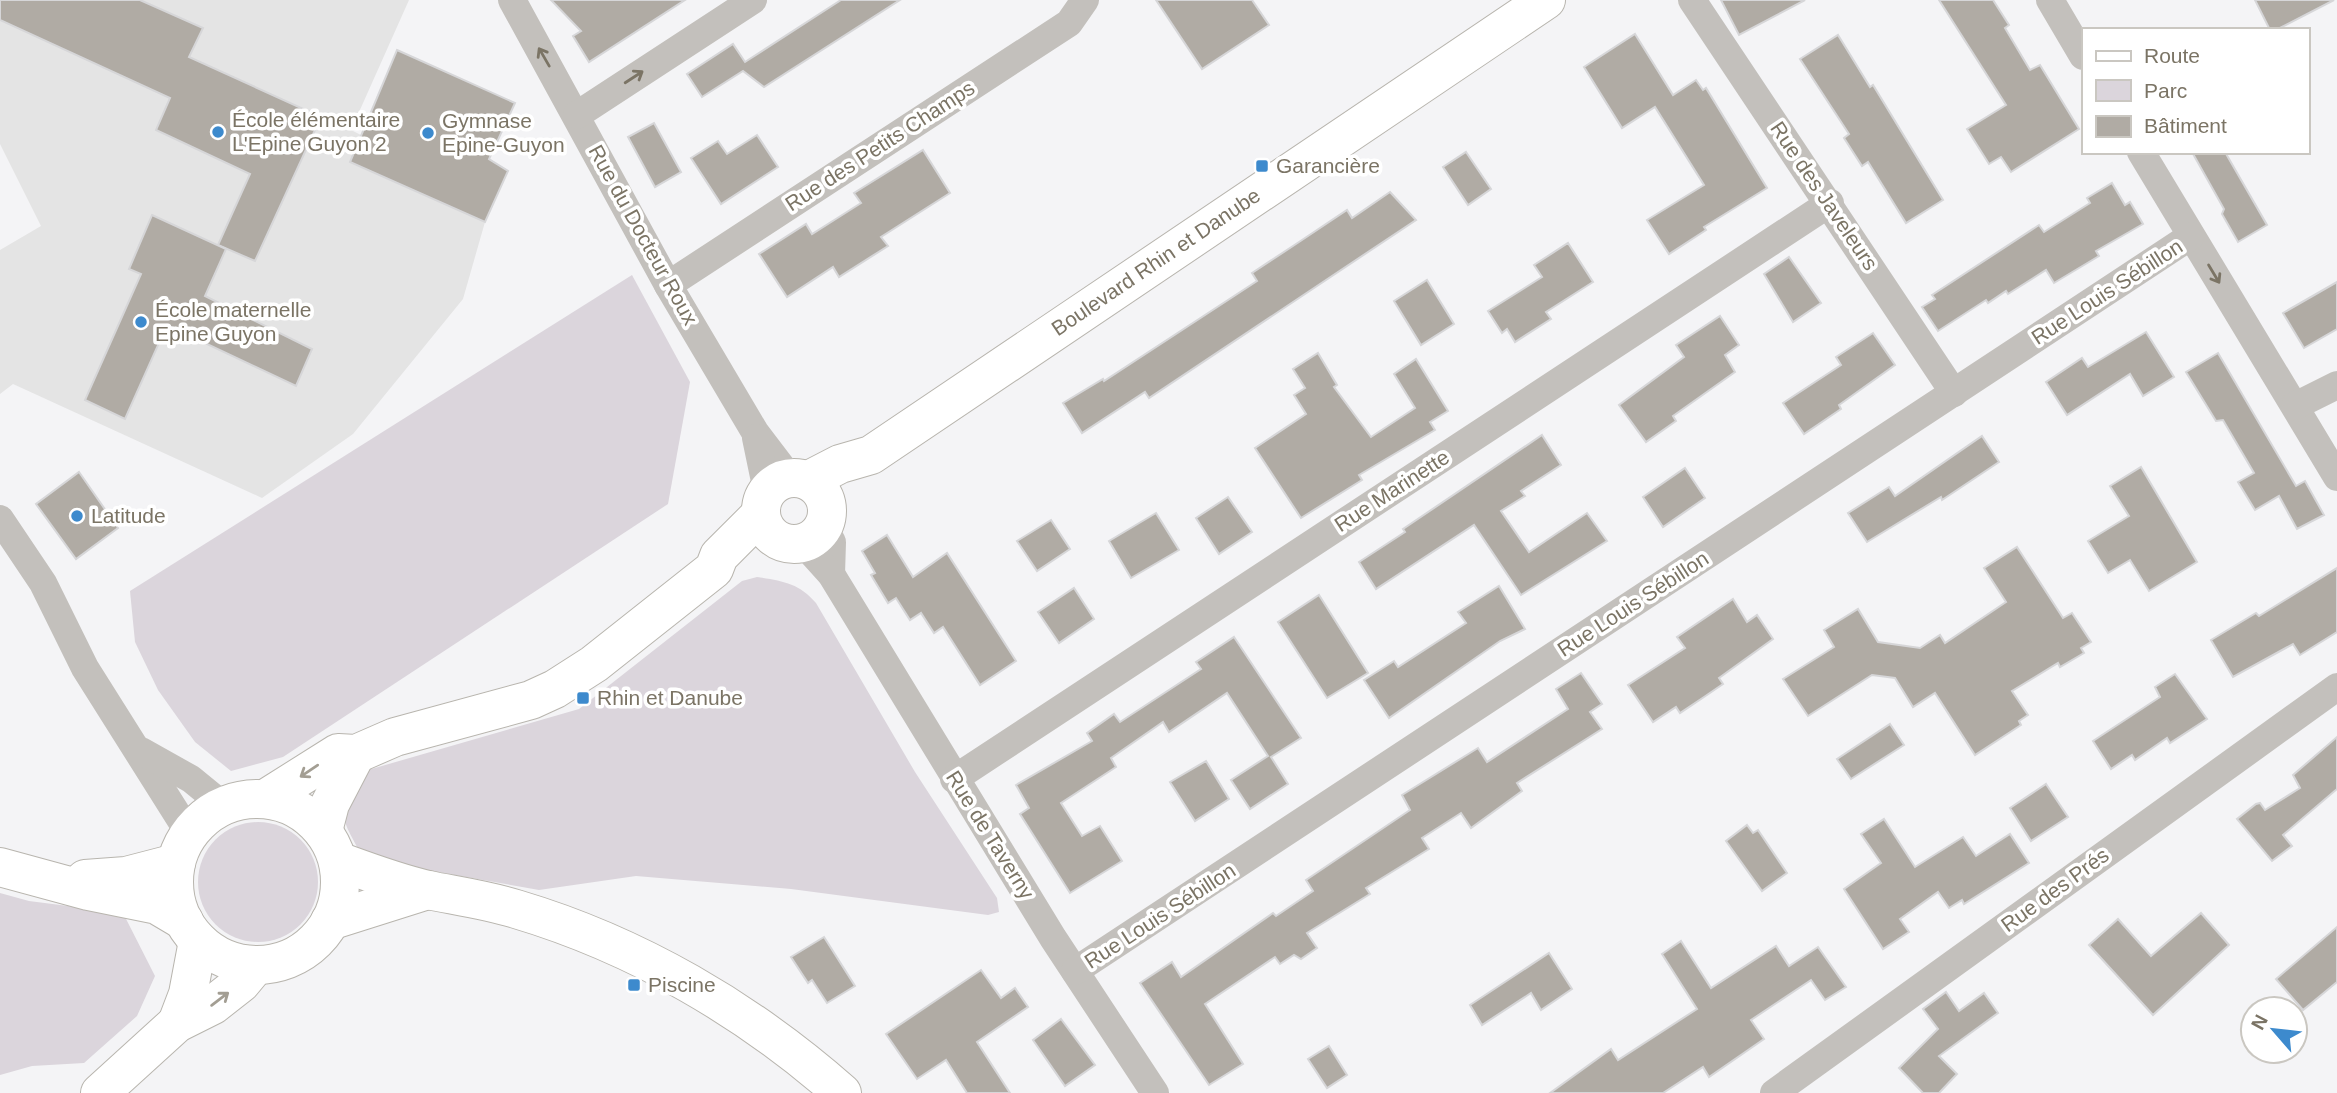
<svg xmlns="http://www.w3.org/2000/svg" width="2337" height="1093" font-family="Arial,sans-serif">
<rect width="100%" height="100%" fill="#f4f4f6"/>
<path fill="#e4e4e4" d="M0,0H409L351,130L361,135L350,162L485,222L463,299L353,434L262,498L13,384L0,394V250L41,226L0,144Z"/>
<g fill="#dbd5dc">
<path d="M632,275L690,382L668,504L283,757L231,771L195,742L158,690L135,642L130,591Z"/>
<path d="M757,577C782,581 799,583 816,603L915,772L997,898L999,912L988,915L791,889L636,876L539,890L392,864L361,854C337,811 335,808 368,770L579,709L742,581Z"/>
<circle cx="258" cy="882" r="60"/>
<path d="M0,893L29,901L123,913L155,976L137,1016L84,1063L32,1066L0,1075Z"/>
</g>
<g fill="#b0aba4" stroke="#d6d6d8" stroke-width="2">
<path d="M0,0H140L203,28L189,57L321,117L255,261L218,245L250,174L156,130L170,98L0,20Z"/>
<path d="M551,0H685L589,62L573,36L581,31Z"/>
<path d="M841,0H900L764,87L743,71L702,97L687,74L733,44L745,62Z"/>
<path d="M1156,0H1252L1269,25L1202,69Z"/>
<path d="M1721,0H1805L1739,35Z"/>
<path d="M1939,0H1993L2009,25L2005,28L2030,70L2040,65L2079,129L2011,172L2001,157L1989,164L1967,129L2006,105Z"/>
<path d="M2255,0H2334L2276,30H2270Z"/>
<path d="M1635,34L1673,95L1696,80L1703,90L1706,88L1767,188L1704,227L1706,230L1669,254L1647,220L1704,185L1655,107L1622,128L1584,67Z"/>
<path d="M1838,35L1870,87L1873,85L1943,200L1906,223L1868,162L1862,166L1844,138L1849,134L1800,59Z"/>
<path d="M397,50L515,103L489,159L508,171L485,222L350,162Z"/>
<path d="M654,123L681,172L655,187L628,137Z"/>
<path d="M757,135L778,167L721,204L691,158L718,141L727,154Z"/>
<path d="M923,150L950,193L881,237L888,246L839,277L833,267L787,297L759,254L806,224L812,234L839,217L861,203L854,193Z"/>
<path d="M1466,152L1491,189L1468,205L1443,167Z"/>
<path d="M2192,152H2225L2267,225L2238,242L2222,214L2224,209Z"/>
<path d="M2112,183L2125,205L2130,202L2143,224L2096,251L2099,256L2054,283L2046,270L2008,294L2006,291L1988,303L1986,300L1938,331L1922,307L1935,299L1932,295L2039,225L2044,232L2090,203L2087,198Z"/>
<path d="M1390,192L1416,220L1149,398L1145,392L1082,433L1063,403L1103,379L1104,381L1257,281L1252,273L1299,242L1347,210L1352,218Z"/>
<path d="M152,215L226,249L205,296L312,349L296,386L167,325L125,419L85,400L141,274L129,269Z"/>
<path d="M1568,243L1593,282L1546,312L1551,319L1515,342L1507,329L1502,333L1488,311L1542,277L1534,265Z"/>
<path d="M1789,257L1821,303L1793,322L1764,274Z"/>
<path d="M1427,280L1454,324L1421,345L1394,301Z"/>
<path d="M2337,282V329L2304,348L2283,313Z"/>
<path d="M1720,316L1739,345L1725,355L1735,372L1673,416L1676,421L1646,442L1619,405L1684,357L1676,345Z"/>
<path d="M2146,332L2174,377L2143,396L2130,374L2067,415L2046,382L2082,358L2088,367Z"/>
<path d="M1873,333L1895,365L1839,405L1841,409L1804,434L1783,403L1841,365L1836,357Z"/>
<path d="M1318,353L1337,385L1334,387L1371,437L1415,408L1394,374L1416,359L1448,411L1430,422L1435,430L1359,475L1362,480L1301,518L1255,448L1306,414L1294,395L1305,388L1293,369Z"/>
<path d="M2218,353L2296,486L2305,481L2324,515L2297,529L2279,496L2255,510L2238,482L2254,473L2223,420L2216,421L2186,372Z"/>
<path d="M1542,435L1561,465L1521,491L1525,496L1501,511L1529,552L1587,513L1607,541L1521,595L1474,525L1376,589L1359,562L1405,532L1403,529Z"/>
<path d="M1982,436L1999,462L1942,500L1941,497L1867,542L1848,513L1889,487L1895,496Z"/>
<path d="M2141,467L2197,562L2149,591L2130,560L2108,573L2088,541L2129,516L2110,486Z"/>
<path d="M1685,468L1705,498L1663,527L1643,497Z"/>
<path d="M79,472L118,528L76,559L36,504Z"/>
<path d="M1228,497L1252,532L1219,554L1196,518Z"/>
<path d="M1156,513L1179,550L1131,578L1109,541Z"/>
<path d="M1051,520L1070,549L1037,571L1017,541Z"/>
<path d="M887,535L913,577L947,553L1016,661L980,685L943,627L934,633L921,613L910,620L896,598L888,603L871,575L875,573L862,551Z"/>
<path d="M2017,547L2063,618L2072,613L2091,642L2081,648L2084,653L2060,667L2058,663L2012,691L2028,715L2019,721L2021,725L1975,755L1935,693L1913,707L1895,678L1872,675L1808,716L1783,679L1834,647L1824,630L1858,609L1878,642L1920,648L1940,635L1945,643L2006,602L1984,568Z"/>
<path d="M2337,568V632L2300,655L2293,644L2233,677L2211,640L2256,613L2259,616Z"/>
<path d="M1499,586L1525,629L1500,641L1389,718L1364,680L1394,661L1398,667L1466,623L1458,612Z"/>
<path d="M1074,588L1094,619L1059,643L1038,612Z"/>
<path d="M1319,595L1368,673L1327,698L1278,622Z"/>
<path d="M1733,599L1747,622L1757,615L1773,639L1719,678L1723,684L1704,697L1680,713L1676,707L1653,722L1628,685L1685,648L1677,637Z"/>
<path d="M1234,637L1301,738L1271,757L1288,784L1250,809L1231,780L1268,756L1227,693L1169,732L1163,722L1111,758L1116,767L1061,803L1082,836L1100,826L1122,861L1070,893L1020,814L1029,808L1016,785L1092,741L1087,733L1114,714L1120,722L1201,669L1196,662Z"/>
<path d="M1581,673L1602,704L1590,712L1602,729L1517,783L1522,791L1471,828L1461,813L1422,838L1429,849L1366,888L1370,894L1307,933L1317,948L1301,959L1294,955L1280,964L1275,957L1205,1004L1243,1064L1209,1085L1140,983L1172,962L1181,977L1273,913L1276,916L1313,891L1306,880L1410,810L1402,795L1478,748L1487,762L1568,709L1556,689Z"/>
<path d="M2175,674L2207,719L2170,743L2167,738L2135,760L2132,755L2111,769L2093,741L2160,697L2155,687Z"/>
<path d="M1890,724L1904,745L1851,779L1837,759Z"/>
<path d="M2337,737V789L2283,835L2292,846L2272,861L2237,819L2256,804L2260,803L2265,810L2300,788L2293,775Z"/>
<path d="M1206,761L1229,799L1195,821L1170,782Z"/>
<path d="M2046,784L2068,817L2031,841L2010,808Z"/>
<path d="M1884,819L1915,867L1963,837L1976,856L2010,834L2029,863L1964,904L1962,900L1949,908L1938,892L1900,919L1909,932L1883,949L1844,889L1881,863L1861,834Z"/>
<path d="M1747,825L1753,833L1758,830L1787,873L1762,891L1726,841Z"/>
<path d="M2201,913L2229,945L2153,1015L2089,945L2118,919L2151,956Z"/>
<path d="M2337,927V982L2303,1010L2276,979Z"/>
<path d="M824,937L855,986L827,1003L812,980L808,983L791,957Z"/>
<path d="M1681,941L1711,988L1776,946L1789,966L1818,947L1846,987L1825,1000L1811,980L1751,1020L1764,1039L1709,1077L1703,1067L1663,1093H1550L1611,1049L1618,1060L1697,1009L1662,954Z"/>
<path d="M1549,953L1572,989L1541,1010L1531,993L1482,1025L1470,1005Z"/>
<path d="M981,970L1001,998L1015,988L1028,1007L977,1042L1010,1093H967L946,1060L917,1079L886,1034Z"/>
<path d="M1946,992L1959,1011L1984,993L1998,1013L1939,1056L1957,1074L1939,1093H1923L1899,1068L1938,1029L1923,1009Z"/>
<path d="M1061,1019L1095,1065L1065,1086L1033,1040Z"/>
<path d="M1329,1046L1347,1075L1327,1088L1308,1059Z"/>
</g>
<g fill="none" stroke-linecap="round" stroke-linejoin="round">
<defs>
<g id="secondary">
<circle cx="794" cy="511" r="33"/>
<path d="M809,480L840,464L871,455L1546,0"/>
<path d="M265,799L338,753L356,754L395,737L531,700L555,689L594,664L714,569L719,556L761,514"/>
<circle cx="257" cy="882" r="83"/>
<path d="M323,831L330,804L356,754"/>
<path d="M338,861C368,872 397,883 428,890C458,896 487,900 516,909C637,945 748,1010 842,1093"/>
<path d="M0,867L88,891L157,905L184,921"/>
<path d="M85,879L126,876L176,863"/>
<path d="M330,921L428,890"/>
<path d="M177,1023L188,994L198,941"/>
<path d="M100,1093L177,1023L213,1005L241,983L256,965"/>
</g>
</defs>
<use href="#secondary" stroke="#b8b5ae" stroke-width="40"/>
<g stroke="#c3c0bc" stroke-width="28">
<path d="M512,0L668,285L755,432L790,478"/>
<path d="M1692,0L1954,393"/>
<path d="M2050,0L2083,56"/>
<path d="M577,115L753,0"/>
<path d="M2141,152L2337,477"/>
<path d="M668,285L1069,23L1085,0"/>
<path d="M2295,406L2337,385"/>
<path d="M756,438L767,491"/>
<path d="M0,519L43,583L85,668L189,833"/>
<path d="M824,527L832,542L831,574"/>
<path d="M803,543L831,574L1053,938L1155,1093"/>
<path d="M141,751L191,779L224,806"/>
<path d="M954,779L1830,203"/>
<path d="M1075,971L2191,236"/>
<path d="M1774,1093L2337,687"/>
</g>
<use href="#secondary" stroke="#fff" stroke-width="38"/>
</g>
<defs><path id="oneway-shaft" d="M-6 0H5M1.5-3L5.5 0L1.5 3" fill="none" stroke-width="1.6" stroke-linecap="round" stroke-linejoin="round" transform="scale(1.75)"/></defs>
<g stroke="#7b7465">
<use href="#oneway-shaft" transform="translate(544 57) rotate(-120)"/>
<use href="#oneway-shaft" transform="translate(634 77) rotate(-33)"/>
<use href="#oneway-shaft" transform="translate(2214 274) rotate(59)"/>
</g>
<g stroke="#a39e93">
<use href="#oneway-shaft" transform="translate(309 771) rotate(146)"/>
<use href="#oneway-shaft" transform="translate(220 999) rotate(-37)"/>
</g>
<g fill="#3d8acd" stroke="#fff" stroke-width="2.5">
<circle cx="218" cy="132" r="7"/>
<circle cx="428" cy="133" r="7"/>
<rect x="1255" y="159" width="14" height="14" rx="3.5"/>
<circle cx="141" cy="322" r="7"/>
<circle cx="77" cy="516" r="7"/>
<rect x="576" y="691" width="14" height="14" rx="3.5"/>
<rect x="627" y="978" width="14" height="14" rx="3.5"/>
</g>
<g text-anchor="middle" stroke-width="7" stroke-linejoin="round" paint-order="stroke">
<g font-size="21" fill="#7b7465" stroke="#fff" text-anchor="start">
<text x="232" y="127">École élémentaire<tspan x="232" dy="24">L'Epine Guyon 2</tspan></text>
<text x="442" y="128">Gymnase<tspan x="442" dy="24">Epine-Guyon</tspan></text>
<text x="1276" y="173">Garancière</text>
<text x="155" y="317">École maternelle<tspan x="155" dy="24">Epine Guyon</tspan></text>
<text x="91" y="523">Latitude</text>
<text x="597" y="705">Rhin et Danube</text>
<text x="648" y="992">Piscine</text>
</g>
<g font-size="21" fill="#7b7465" stroke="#fff">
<text transform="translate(880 146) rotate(-33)" y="7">Rue des Petits Champs</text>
<text transform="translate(1824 196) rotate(56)" y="7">Rue des Javeleurs</text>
<text transform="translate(643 235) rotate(61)" y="7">Rue du Docteur Roux</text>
<text transform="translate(1156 262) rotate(-34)" y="7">Boulevard Rhin et Danube</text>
<text transform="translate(2107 292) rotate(-33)" y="7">Rue Louis Sébillon</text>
<text transform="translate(1392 491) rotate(-33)" y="7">Rue Marinette</text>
<text transform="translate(1633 604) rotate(-33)" y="7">Rue Louis Sébillon</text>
<text transform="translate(990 835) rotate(58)" y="7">Rue de Taverny</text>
<text transform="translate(2055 890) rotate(-36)" y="7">Rue des Prés</text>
<text transform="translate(1160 916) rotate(-33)" y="7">Rue Louis Sébillon</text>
</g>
</g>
<rect x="2082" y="28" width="228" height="126" fill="#ffffff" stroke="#cac7c1" stroke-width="2"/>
<rect x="2096" y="51" width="35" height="10" fill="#ffffff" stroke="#cac7c1" stroke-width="2"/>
<text x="2144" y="63" font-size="21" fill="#7b7465">Route</text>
<rect x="2096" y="80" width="35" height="21" fill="#dbd5dc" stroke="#cac7c1" stroke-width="2"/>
<text x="2144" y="98" font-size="21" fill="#7b7465">Parc</text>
<rect x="2096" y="116" width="35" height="21" fill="#b0aba4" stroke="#cac7c1" stroke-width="2"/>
<text x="2144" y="133" font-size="21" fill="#7b7465">Bâtiment</text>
<g transform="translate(2274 1030) rotate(298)"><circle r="33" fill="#ffffff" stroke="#cac7c1" stroke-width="2"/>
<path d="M0-5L12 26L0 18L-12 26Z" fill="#3d8acd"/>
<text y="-10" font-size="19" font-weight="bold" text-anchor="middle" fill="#7b7465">N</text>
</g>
</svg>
